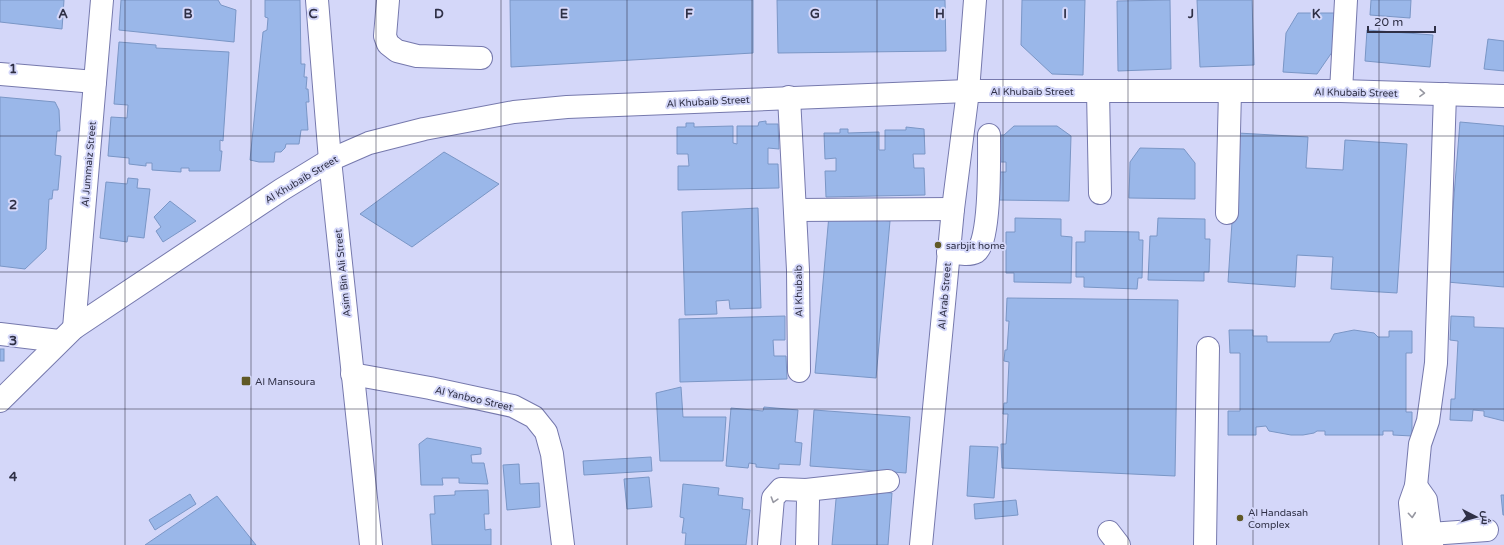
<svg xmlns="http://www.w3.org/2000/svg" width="1504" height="545" font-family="'Varela Round',Cairo,sans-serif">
<rect width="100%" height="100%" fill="#d4d7f9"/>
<g fill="#9ab7e9" stroke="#7a96c6">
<path d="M0,0H64L62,29L0,22Z"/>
<path d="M121,0H218L221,5L236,10L234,42L119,30Z"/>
<path d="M265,0H300L301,64H305L304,77H307L306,89H308L309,102H306L308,130H301L299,144H286L285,148L281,152H275L274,162H259L250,160L263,32L267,30L268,18L265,17Z"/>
<path d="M510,0H753V53L511,67Z"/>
<path d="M777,0H945L946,51L778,53Z"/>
<path d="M1022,0H1085L1083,75L1052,74L1021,45Z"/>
<path d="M1170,0L1171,69L1118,71L1117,1Z"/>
<path d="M1197,0H1252L1254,65L1200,67Z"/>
<path d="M1371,0H1411L1410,18L1370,15Z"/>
<path d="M1298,13H1340L1348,29L1317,74L1283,72L1286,33Z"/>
<path d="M1367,30L1433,35L1430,67L1365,61Z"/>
<path d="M1488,39L1504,41V71L1484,69Z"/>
<path d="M119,42L156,45V48L229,52L223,141L220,140V151H222L220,171H189V168H181V172L152,170V163H146V166L129,164V158L108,156L111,117L127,118L128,105L114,104Z"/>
<path d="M0,97L55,102L59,110L60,131H57L55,155L61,156L58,190H53L52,199H49L46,249L25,269L0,266Z"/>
<path d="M766,121V124H778L779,149L768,148V164H778L779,188L678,190V166H689L688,154H677V127H686V123H694V127L733,126V143L737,144V126H758L759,122Z"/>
<path d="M1460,122L1504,126V287L1447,282Z"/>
<path d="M1014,126H1057L1071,136L1069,201L998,200L999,172H1006V162H1001V135H1004Z"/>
<path d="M906,127L924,129L925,154H913L914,168H924L925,195L826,197L825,171H836V158L825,159L824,133H840V129H848V133L879,132V150H885V130H906Z"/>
<path d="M1238,133L1308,137L1306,168L1343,170L1345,140L1407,144L1397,293L1331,289L1333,257L1297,255L1295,287L1228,282Z"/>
<path d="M1140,148L1184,149L1195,163V199L1129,198L1130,162Z"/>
<path d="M444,152L499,184L412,247L360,214Z"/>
<path d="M128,178L138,179L137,188L150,189L144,238L128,236L127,242L100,238L106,182L127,184Z"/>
<path d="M170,201L196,221L163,242L156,231L161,227L154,217Z"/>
<path d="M758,208L761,308L730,309L729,300L716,301L717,314L685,315L682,212Z"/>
<path d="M829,215L890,221L876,378L815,373Z"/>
<path d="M1015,218L1061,219V236L1072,237L1071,283L1014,282V273H1006V232H1015Z"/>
<path d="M1158,218L1205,219V239H1210L1209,272H1204V281L1148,280L1150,236H1157Z"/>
<path d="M1085,231L1139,232V240H1143L1142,278H1138L1137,289L1084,287V277H1076V242H1085Z"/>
<path d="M1007,298L1178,300L1175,476L1002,468L1001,444H1006L1008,414H1003L1004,403H1007L1009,362L1004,361L1005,350H1007L1009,321H1006Z"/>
<path d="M785,316V340H773L774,356H786L787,379L680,382L679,319Z"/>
<path d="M1451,316L1474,317V327L1504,328V421L1484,416V411L1473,410L1472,421L1450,420L1451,399H1455L1458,341L1450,340Z"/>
<path d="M1229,330H1253V336H1267V342H1330L1334,334L1354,330L1374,333L1378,337H1389V331H1412V353H1406V412H1412V436L1393,435V431H1383V435H1325V431H1317L1314,433L1303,435H1291L1269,431L1266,426L1256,427V435H1228V411H1240V353H1230Z"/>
<rect x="0" y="349" width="4" height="12"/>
<path d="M681,387L683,417H726L723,461H660L656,393Z"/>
<path d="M764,407L798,410L795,442L802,443L800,465L779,464V469L756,467V464L749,463L748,468L726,466L731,408L763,411Z"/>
<path d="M814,410L910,417L906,473L810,466Z"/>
<path d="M427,438L481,448V454L471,455L472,463H484L488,484L459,483V478H442L443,485H421L419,444Z"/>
<path d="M970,446L998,447L994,498L967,496Z"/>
<path d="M651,457L652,471L584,475L583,461Z"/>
<path d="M519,464L520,484L539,483L540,507L507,510L503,465Z"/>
<path d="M649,477L652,507L627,509L624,479Z"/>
<path d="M683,484L719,488L718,495L743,498L742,509L750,510L746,545H685L686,533H682L684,518L680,517Z"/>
<path d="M837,488L892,493L888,545H832Z"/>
<path d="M488,490L489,514H484L485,530L491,529V545H432L430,514H435L434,496L455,495V491Z"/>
<path d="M190,494L196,504L155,530L149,520Z"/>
<path d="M1501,495H1504V515H1503Z"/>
<path d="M217,496L256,545H145Z"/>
<path d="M1016,500L1018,515L975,519L974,504Z"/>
</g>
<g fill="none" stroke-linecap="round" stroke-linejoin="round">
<defs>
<g id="minor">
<path d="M317,0L330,160L371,545"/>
<path d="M388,0L385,36L388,44L397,51L417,56L481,58"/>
<path d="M0,74L95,82"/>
<path d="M1098,91L1100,193"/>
<path d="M1341,91L1346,0"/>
<path d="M789,97L798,270L799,371"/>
<path d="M795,210L953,209"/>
<path d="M1227,213L1230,91"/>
<path d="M948,252C956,253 969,256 976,252C991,242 989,155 989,135"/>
<path d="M74,328L102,0"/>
<path d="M0,334L59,341"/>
<path d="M352,374L430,388L513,406L534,417L546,432L552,454L563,545"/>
<path d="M0,401L74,328L281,190L330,160L369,143L424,129L514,112L567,107L968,91H1341L1504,96"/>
<path d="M1416,486L1426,500L1432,545"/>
<path d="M806,490L888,481"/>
<path d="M1109,532L1119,545"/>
<path d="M1430,534L1487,530"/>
<path d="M769,545L773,498L781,489L806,490L808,501L807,545"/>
<path d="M921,545L953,209L968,91L975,0"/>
<path d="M1205,545L1208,348"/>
<path d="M1414,545L1410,503L1416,486L1420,444L1428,421L1436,363L1445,94"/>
</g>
</defs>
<use href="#minor" stroke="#7679ad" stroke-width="24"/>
<use href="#minor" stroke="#fff" stroke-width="22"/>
</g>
<defs><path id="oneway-chevron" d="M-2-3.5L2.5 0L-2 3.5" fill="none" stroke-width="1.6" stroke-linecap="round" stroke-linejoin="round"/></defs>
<g stroke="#9798a2">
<use href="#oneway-chevron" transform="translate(1422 93) rotate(2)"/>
<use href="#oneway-chevron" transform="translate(774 500) rotate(107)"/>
<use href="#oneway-chevron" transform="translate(1412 515) rotate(85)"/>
</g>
<path fill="none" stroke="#2f3046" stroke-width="1" stroke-opacity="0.55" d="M125,0V545M251,0V545M376,0V545M501,0V545M627,0V545M752,0V545M877,0V545M1003,0V545M1128,0V545M1253,0V545M1379,0V545M0,136H1504M0,272H1504M0,409H1504"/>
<g fill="#605926" stroke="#d4d7f9" stroke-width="1.5">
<circle cx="938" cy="245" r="4"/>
<rect x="241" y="376" width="10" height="10" rx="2"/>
<circle cx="1240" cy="518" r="4"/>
</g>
<g text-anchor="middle" stroke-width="4" stroke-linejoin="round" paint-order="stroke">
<g font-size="10" fill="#2f3046" stroke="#d4d7f9">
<text x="1032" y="95">Al Khubaib Street</text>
<text transform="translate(1356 92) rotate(1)" y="4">Al Khubaib Street</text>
<text transform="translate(708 101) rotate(-3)" y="4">Al Khubaib Street</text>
<text transform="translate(88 164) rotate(-85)" y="4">Al Jummaiz Street</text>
<text transform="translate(301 179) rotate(-31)" y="4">Al Khubaib Street</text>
<text transform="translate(342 273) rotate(-96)" y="4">Asim Bin Ali Street</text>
<text transform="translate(798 291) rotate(-91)" y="4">Al Khubaib</text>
<text transform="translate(944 296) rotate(-85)" y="4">Al Arab Street</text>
<text transform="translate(474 398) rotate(13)" y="4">Al Yanboo Street</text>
</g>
<g font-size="10" fill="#2f3046" stroke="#d4d7f9" text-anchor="start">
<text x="946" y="249">sarbjit home</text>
<text x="255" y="385">Al Mansoura</text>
<text x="1248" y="516">Al Handasah<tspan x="1248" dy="12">Complex</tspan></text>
</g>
</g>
<g font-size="13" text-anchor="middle" font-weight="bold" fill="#2f3046" stroke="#d4d7f9" stroke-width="4" stroke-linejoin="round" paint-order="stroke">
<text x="63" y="18">A</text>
<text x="188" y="18">B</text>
<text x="313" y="18">C</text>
<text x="439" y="18">D</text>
<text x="564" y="18">E</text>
<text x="689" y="18">F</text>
<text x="815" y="18">G</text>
<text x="940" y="18">H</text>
<text x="1065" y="18">I</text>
<text x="1191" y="18">J</text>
<text x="1316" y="18">K</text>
<text x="13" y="73">1</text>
<text x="13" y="209">2</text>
<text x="13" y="345">3</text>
<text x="13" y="481">4</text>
</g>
<g transform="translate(1476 517) rotate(96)" stroke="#d4d7f9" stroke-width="3" paint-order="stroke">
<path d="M0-3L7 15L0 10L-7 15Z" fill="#2f3046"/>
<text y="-6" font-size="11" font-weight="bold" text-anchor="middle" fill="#2f3046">ش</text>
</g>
<path d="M1368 26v6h67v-6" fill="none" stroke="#2f3046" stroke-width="2"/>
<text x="1374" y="26" font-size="12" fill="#2f3046" stroke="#d4d7f9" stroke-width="3" paint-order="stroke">20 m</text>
</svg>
